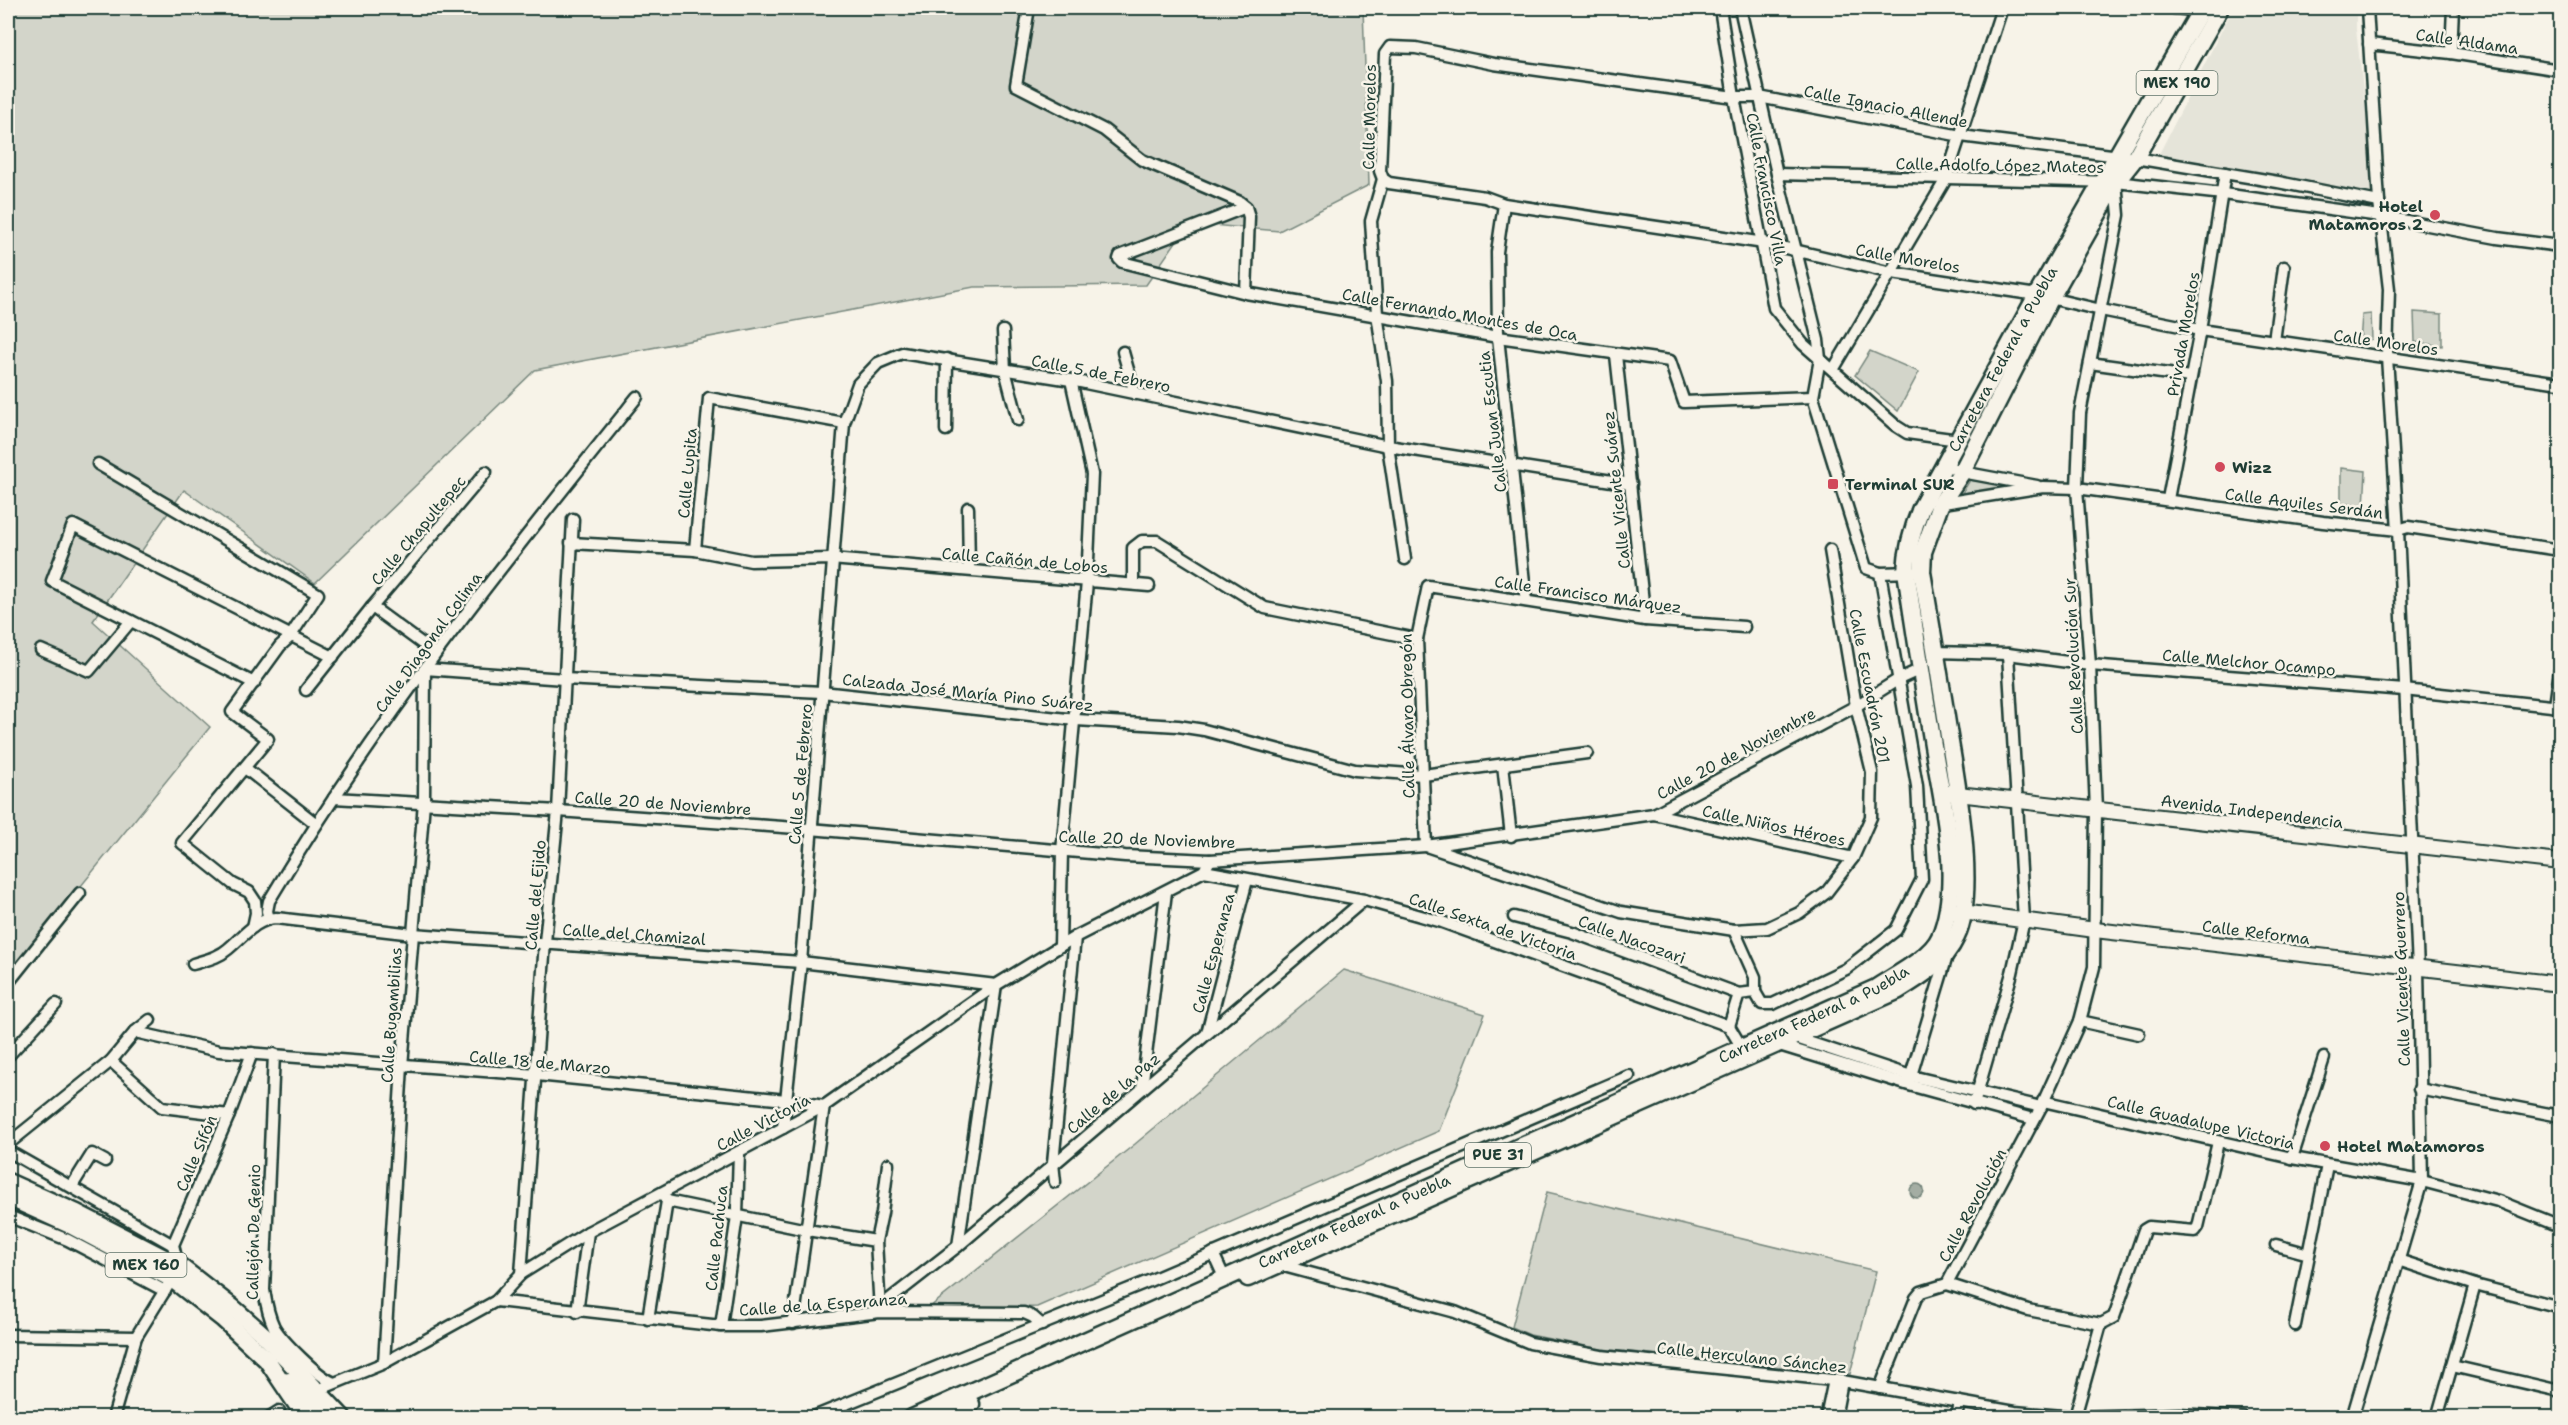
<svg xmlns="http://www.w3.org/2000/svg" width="2568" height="1425" font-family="'Shantell Sans',sans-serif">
<rect width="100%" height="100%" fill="#f7f3e8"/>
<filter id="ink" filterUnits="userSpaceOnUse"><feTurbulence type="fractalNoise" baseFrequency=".0167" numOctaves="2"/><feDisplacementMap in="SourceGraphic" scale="12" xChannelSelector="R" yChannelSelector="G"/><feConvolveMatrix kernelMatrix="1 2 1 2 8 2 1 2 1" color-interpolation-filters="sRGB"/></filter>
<g filter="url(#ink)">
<path fill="#e5e4d9" d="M2233,8H2356V29L2375,193L2157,158Z"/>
<g fill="#d3d5ca" stroke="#79897f" stroke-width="1.5">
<path d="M8,8H1363L1369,185L1279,231L1189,223L1146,285L974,287L535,370L315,583L184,490L93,621L210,727L8,976Z"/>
<path d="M2414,312L2442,314V346L2415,342Z"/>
<path d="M2371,314L2372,339L2360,343L2362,315Z"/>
<path d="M1870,351L1919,372L1898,411L1855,375Z"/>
<path d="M2341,468L2366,471L2364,507L2341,503Z"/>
<path d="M1970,480L2024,488L1959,498Z"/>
<path d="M1344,970L1485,1014L1439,1131L1037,1307L925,1311L1135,1144Z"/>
<path d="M1547,1192L1876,1271L1850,1374L1601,1349L1530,1335L1512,1327Z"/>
</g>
<circle fill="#a4ada3" stroke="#6f8077" stroke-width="1.5" cx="1917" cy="1191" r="7"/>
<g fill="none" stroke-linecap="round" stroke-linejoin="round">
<defs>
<g id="minor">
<path d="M1029,8L1016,85L1104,130L1142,160L1240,202L1246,207L1249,217L1246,293"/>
<path d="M1720,8L1734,97L1774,308L1803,344L1896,426L1907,433L1959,440"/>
<path d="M1740,8L1777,174L1818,340L1820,359L1813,397L1866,568L1880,573L1917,786L1922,879L1896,930L1846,969L1773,1004H1762L1755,992"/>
<path d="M2174,8L2204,11"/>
<path d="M2369,44L2451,53L2560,70"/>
<path d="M2451,53L2453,8"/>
<path d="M1777,174L2116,182L2223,194L2380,216L2497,238L2560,246"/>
<path d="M1383,179L1371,221L1377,314L1387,381L1388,446L1405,559"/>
<path d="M2379,202L2278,182L2135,158L1961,136L1759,97H1734L1494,64L1416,48L1390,47L1385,54L1380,171L1383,179L1389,183L1485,197L1504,204L1764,243L1892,273L2037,295L2101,310L2200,330L2560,383"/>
<path d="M1504,204L1497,252L1498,337L1526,601"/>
<path d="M1246,207L1120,256L1119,259L1122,262L1246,293L1498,337L1670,361L1684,402L1813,397"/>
<path d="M1003,331L1005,370L1018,420"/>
<path d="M2274,341L2284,267"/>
<path d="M1123,352L1135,394"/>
<path d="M1616,355L1645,620"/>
<path d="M2090,363L2190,377"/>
<path d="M1833,370L1946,179L2002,8"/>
<path d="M946,430L947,359"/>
<path d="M98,464L318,594L290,637L280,646L232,712L268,739L182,843L233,884L249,892L255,901L256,913L253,927"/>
<path d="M1945,465L1962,472L2037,486"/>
<path d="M2168,499L2200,330L2225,173"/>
<path d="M1937,504L2043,487L2077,488L2323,522L2398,530L2408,527L2560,550"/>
<path d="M968,508L969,569"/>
<path d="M571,543L695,550L751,561L831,559L1149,586"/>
<path d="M695,550L709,398L844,423"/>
<path d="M1880,573L1912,572"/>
<path d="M1133,584V548L1142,541H1157L1265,608L1417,639"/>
<path d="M372,607L435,653"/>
<path d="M1744,627L1645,620L1428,586L1417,639L1426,846L1621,912L1734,930L1767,928L1799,913L1826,893L1853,858L1871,817L1872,772L1856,706L1830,550"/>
<path d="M41,650L89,671L131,621"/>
<path d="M1936,652L2008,654L2090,665L2404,690L2560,707"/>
<path d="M254,683L52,581L73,525L333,657"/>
<path d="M306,690L372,607L486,472"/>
<path d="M2555,706L2560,670"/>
<path d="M1503,765L1511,836"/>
<path d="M245,768L315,823"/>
<path d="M334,798L558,811L810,829L1125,856L1210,860L1426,846L1654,814L1856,706L1899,679L1921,669"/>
<path d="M1654,814L1853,858"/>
<path d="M1204,871L1364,900L1442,922L1729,1026L1745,1053"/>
<path d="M1514,917L1572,932L1739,994"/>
<path d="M269,919L267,911L269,901C376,721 507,559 637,397"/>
<path d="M1060,946L1062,851L1087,582L1092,474L1071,380"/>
<path d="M193,964C205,960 218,958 228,949C243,937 255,919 276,918L413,934L801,962L996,985L958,1246"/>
<path d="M8,983L80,893"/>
<path d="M2080,1021L2139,1034"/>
<path d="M1729,1026L1739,994L1755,992V977L1734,930"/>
<path d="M135,1032L219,1051L537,1075L786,1100L824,1106L793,1323"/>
<path d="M1207,1033L1247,880"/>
<path d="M1793,1037L1911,1076L2041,1107"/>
<path d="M1776,1044L1909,1085L2033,1119"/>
<path d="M274,1054L264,1290C266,1303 268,1315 274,1327C282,1341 318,1376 332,1382"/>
<path d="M8,1056L56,1004"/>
<path d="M111,1061L162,1107L229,1115"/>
<path d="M1909,1082L1947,956"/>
<path d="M1142,1088L1166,892"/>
<path d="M2419,1089L2560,1116"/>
<path d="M2043,1101L2292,1158L2422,1181L2498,1201L2560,1226"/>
<path d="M1974,1104L2012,973L2024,920L2008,654"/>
<path d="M783,1128L801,962L844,423L858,384L878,363L902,353L1071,380L1388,446L1631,484"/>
<path d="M8,1144L111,1061L135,1032L150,1020"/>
<path d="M8,1151L173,1245"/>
<path d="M2292,1158L2324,1058"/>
<path d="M1055,1182L1053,1163L1075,937"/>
<path d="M72,1186L92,1154L105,1161"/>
<path d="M667,1201L807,1230L876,1241L880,1311"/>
<path d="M8,1216L68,1240L165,1291"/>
<path d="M876,1241L882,1213L888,1164"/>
<path d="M2276,1245L2309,1254"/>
<path d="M1213,1253L1224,1277"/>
<path d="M2398,1260L2475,1285L2560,1307"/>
<path d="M1279,1262L1280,1265L1455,1312L1530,1343L1601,1356L1842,1381L2015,1412L2075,1417L2180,1414L2243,1418"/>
<path d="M521,1274L545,942L558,811L573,519"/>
<path d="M1947,1284L2028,1310L2101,1324"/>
<path d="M496,1301L721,1326H761L880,1312L1024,1313L1033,1317L1042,1325"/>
<path d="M881,1306L958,1246L1364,900"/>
<path d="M577,1312L588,1232"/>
<path d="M648,1319L667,1201L664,1196"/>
<path d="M2295,1325L2327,1165"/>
<path d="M721,1326L737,1216L739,1152"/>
<path d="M8,1335L136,1337"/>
<path d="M384,1363L402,1066L424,802L425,669L564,679L822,692L1076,720L1178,726L1204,730L1355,770L1423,775L1587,753"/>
<path d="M2452,1366L2560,1391"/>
<path d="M1880,1388L1916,1298L1921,1292L1947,1284L2041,1107L2080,1021L2094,967L2096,810L2090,665L2077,488L2080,413L2119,215L2116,182"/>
<path d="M318,1390L384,1363L496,1301L521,1274L588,1232L824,1106L996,985L1075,937L1204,871L1210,860"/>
<path d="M2075,1417L2101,1324L2114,1317L2144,1230L2149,1227L2195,1231L2198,1227L2218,1142"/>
<path d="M113,1418L136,1337L172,1279L178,1265L173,1245L229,1115L252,1053"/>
<path d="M268,1418L279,1411"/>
<path d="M811,1418L1149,1281L1629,1076"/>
<path d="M1826,1418L1834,1380"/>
<path d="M1835,1418L1842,1381"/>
<path d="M1956,1418L1959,1402"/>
<path d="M2352,1418L2422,1181L2418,968L2398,530L2387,357L2389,289L2379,202L2367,8"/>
<path d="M2437,1418L2475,1285"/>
</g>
<g id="tertiary">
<path d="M1949,793L2560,862"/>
<path d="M1955,911L2095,930L2560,984"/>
</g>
<g id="primary">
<path d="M8,1182L77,1213L178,1265L232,1307L266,1337L343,1418"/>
<path d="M8,1197L70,1225L172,1279L223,1319L267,1360L306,1418"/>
<path d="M1248,1278L1897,991C1920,977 1944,963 1956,937C1978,892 1956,781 1948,730C1940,677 1931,625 1922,572L1923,552L1940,505L1962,472L2050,299L2116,182L2135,158L2220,8"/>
<path d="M289,1381L326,1418"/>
<path id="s1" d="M912,1418L1876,988C1894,976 1931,958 1940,937C1964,880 1941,798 1932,739C1923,683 1914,627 1906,571C1907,548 1912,530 1921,508L2037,295L2202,8"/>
<path d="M942,1418L971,1404"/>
</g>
</defs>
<use href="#minor" stroke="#1f3d34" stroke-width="15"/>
<use href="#tertiary" stroke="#1f3d34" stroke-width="18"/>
<use href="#primary" stroke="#1f3d34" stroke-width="21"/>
<use href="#minor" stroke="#f7f3e8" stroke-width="10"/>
<use href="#tertiary" stroke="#f7f3e8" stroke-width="14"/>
<use href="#primary" stroke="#f7f3e8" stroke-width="16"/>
</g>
</g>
<g fill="#d1495b" stroke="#f7f3e8" stroke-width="2">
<circle cx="2435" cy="215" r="6"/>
<circle cx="2220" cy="467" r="6"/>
<rect x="1827" y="478" width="12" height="12" rx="3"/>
<circle cx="2325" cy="1146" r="6"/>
</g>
<g text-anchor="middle" stroke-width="5" stroke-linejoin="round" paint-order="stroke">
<g fill="#f7f3e8" stroke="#60746a" stroke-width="1.5">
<rect x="2136.5" y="71" width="81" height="24" rx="4.5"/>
<rect x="1465" y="1143" width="66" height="24" rx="4.5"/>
<rect x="105.5" y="1253" width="81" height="24" rx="4.5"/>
</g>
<g font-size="15" font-weight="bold" fill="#1f3d34">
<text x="2177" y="88">MEX 190</text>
<text x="1498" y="1160">PUE 31</text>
<text x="146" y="1270">MEX 160</text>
</g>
<g font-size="16" fill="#1f3d34" stroke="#f7f3e8">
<text transform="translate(2467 41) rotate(8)" y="6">Calle Aldama</text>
<text transform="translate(1886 106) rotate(11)" y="6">Calle Ignacio Allende</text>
<text transform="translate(1369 117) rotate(-89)" y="6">Calle Morelos</text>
<text transform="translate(2000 165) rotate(1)" y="6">Calle Adolfo López Mateos</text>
<text transform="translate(1767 189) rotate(79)" y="6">Calle Francisco Villa</text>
<text transform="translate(1908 258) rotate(10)" y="6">Calle Morelos</text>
<text transform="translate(1460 314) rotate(10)" y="6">Calle Fernando Montes de Oca</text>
<text transform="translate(2183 334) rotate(-80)" y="6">Privada Morelos</text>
<text transform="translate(2386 342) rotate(8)" y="6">Calle Morelos</text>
<text dy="6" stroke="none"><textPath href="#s1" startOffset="1744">Carretera Federal a Puebla</textPath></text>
<text transform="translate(1101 373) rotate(11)" y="6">Calle 5 de Febrero</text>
<text transform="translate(1492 422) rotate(-97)" y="6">Calle Juan Escutia</text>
<text transform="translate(687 473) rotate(-85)" y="6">Calle Lupita</text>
<text transform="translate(1616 490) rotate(-96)" y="6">Calle Vicente Suárez</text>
<text transform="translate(2304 503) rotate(7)" y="6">Calle Aquiles Serdán</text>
<text transform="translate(418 530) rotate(-50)" y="6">Calle Chapultepec</text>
<text transform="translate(1025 560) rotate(5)" y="6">Calle Cañón de Lobos</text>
<text transform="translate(1588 594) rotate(8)" y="6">Calle Francisco Márquez</text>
<text transform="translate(428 642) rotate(-54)" y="6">Calle Diagonal Colima</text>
<text transform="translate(2073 656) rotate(-93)" y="6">Calle Revolución Sur</text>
<text transform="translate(2249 662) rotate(5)" y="6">Calle Melchor Ocampo</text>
<text transform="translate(1870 686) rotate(79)" y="6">Calle Escuadrón 201</text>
<text transform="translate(968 692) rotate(6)" y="6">Calzada José María Pino Suárez</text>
<text transform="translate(1407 716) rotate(-91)" y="6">Calle Álvaro Obregón</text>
<text transform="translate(1736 753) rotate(-28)" y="6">Calle 20 de Noviembre</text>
<text transform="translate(800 774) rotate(-85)" y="6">Calle 5 de Febrero</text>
<text transform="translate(663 803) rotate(4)" y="6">Calle 20 de Noviembre</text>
<text transform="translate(2252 811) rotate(7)" y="6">Avenida Independencia</text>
<text transform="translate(1774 825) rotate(12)" y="6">Calle Niños Héroes</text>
<text transform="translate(1147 839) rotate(2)" y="6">Calle 20 de Noviembre</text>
<text transform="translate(535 895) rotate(-85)" y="6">Calle del Ejido</text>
<text transform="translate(1493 926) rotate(19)" y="6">Calle Sexta de Victoria</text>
<text transform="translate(2256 932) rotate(7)" y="6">Calle Reforma</text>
<text transform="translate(634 934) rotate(4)" y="6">Calle del Chamizal</text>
<text transform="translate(1632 939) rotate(20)" y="6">Calle Nacozari</text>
<text transform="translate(1213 953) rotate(-75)" y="6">Calle Esperanza</text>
<text transform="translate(2401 979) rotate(-92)" y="6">Calle Vicente Guerrero</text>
<text dy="6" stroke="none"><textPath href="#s1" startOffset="988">Carretera Federal a Puebla</textPath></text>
<text transform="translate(391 1015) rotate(-86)" y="6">Calle Bugambilias</text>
<text transform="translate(540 1062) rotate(5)" y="6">Calle 18 de Marzo</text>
<text transform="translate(1113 1093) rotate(-40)" y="6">Calle de la Paz</text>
<text transform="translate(763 1122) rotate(-28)" y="6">Calle Victoria</text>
<text transform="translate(2201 1122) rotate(13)" y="6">Calle Guadalupe Victoria</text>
<text transform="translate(196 1153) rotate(-67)" y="6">Calle Sifón</text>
<text transform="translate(1972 1205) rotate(-62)" y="6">Calle Revolución</text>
<text dy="6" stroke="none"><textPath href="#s1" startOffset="484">Carretera Federal a Puebla</textPath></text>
<text transform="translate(253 1232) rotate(-89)" y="6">Callejón De Genio</text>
<text transform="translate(716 1238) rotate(-84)" y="6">Calle Pachuca</text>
<text transform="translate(823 1304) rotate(-4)" y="6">Calle de la Esperanza</text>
<text transform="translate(1752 1357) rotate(6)" y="6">Calle Herculano Sánchez</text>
</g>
<g font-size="16" font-weight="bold" fill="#1f3d34" stroke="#f7f3e8" text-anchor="start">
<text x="2423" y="212" text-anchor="end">Hotel<tspan x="2423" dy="18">Matamoros 2</tspan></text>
<text x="2232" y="473">Wizz</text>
<text x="1845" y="490">Terminal SUR</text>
<text x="2337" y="1152">Hotel Matamoros</text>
</g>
</g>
<rect width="2568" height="1425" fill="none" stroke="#f7f3e8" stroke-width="30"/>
<rect x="15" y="15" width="2538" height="1395" fill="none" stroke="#1f3d34" stroke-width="2" filter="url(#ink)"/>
</svg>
